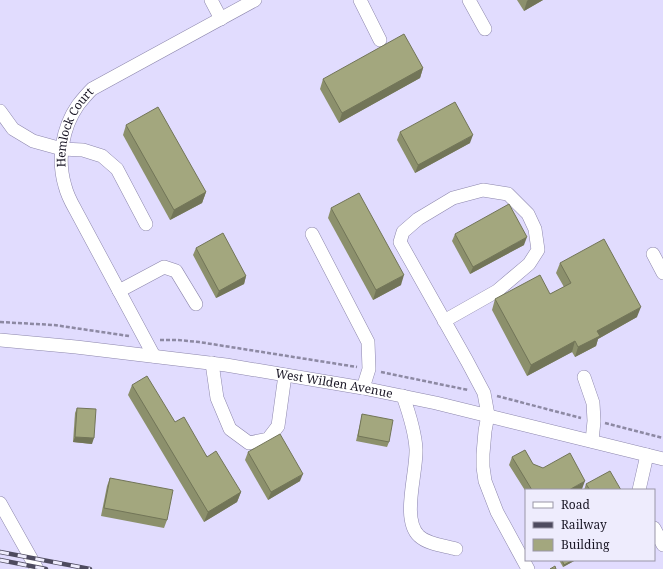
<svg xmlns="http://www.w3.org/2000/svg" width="663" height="569" font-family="'Noto Serif',serif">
<rect width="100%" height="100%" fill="#e1dcfe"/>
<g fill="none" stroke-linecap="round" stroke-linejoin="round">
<defs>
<g id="minor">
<path d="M211,0L221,19"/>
<path d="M360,0L380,40"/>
<path d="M469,0L485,29"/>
<path d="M0,111L13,129L33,141L62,149L83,150L102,156L117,169L146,224"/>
<path d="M312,234L368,342L369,369L363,388"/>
<path d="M653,254L663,273"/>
<path d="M119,291L164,267L176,271L196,304"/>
<path d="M444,321L497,291L529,264L538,250L535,229L528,214L508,194L483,190L453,198L418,219L403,232L400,242L467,361L484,393L488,415L485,431L483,454V467L485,481L497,512L528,569"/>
<path id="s1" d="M0,340L76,347L226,365L363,388L436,403L663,459"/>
<path id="s2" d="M154,356L75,209C71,202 67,194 65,186C57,160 62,128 78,105C82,100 87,94 92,89L255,0"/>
<path d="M212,363L217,398L230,429L249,443L268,439L278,426L285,375"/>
<path d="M584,377L593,403L594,421L592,441"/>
<path d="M403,396C409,413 415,431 416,449C417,473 401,519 419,536C427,544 445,546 456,549"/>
<path d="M639,490L647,455"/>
<path d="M0,503L37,569"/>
<path d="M654,528L663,545"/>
</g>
</defs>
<use href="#minor" stroke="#8c86ac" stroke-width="14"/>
<g stroke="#8d89a3" stroke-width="2.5" stroke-dasharray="4 2" stroke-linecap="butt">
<path d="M0,322L54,325L129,336"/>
<path d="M160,340H178L199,342L357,367"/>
<path d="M381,372L468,390"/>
<path d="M497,396L581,418"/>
<path d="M605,423L663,438"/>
</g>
<use href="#minor" stroke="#fff" stroke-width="13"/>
<defs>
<g id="rail">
<path d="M0,552L90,569"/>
<path d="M0,560L46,569"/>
</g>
</defs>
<use href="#rail" stroke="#4e4b5f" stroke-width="4.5"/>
<use href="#rail" stroke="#eeecfd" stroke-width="3" stroke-dasharray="9" stroke-linecap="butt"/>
</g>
<g fill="#8c906c">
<path d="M517,0H543L524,11Z"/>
<path d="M423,68L420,78L339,123L320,89L323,79Z"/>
<path d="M126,125L206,192L202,203L170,220L123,135Z"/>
<path d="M400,132L470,143L415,173L397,140Z"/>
<path d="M331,208L401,285L373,300L328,218Z"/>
<path d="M455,234L524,245L470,274L452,241Z"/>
<path d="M196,248L246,276L244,284L216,298L193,255Z"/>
<path d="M560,263L637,317L598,339L596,346L575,357L572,352L527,376L492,310L495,299L550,294L564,287L556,273Z"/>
<path d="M132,385L175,422L241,492L237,502L204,522L128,395Z"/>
<path d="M77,408L92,444L73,442L75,413Z"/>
<path d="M362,414L389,442L387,447L356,441L361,420Z"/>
<path d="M248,452L300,481L268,500L245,460Z"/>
<path d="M512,457L533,464L582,489L580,490H526V492L509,465Z"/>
<path d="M110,478L167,520L164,528L101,516L107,486Z"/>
<path d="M586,484L621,490H584Z"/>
<path d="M559,560H575L574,561L563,567Z"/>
</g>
<g fill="#727558">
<path d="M528,0H543L524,11L527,1Z"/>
<path d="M423,68L420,78L339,123L342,113Z"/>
<path d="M473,135L470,143L415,173L418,165Z"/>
<path d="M206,192L202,203L170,220L174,210Z"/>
<path d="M527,237L524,245L470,274L473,267Z"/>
<path d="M404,275L401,285L373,300L376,290Z"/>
<path d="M246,276L244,284L216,298L219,291Z"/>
<path d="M641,307L637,317L598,339L596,346L575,357L578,347L597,331Z"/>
<path d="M575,341L572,352L527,376L531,365Z"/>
<path d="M75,437L94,438L92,444L73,442Z"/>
<path d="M303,474L300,481L268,500L271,492Z"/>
<path d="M585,481L582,489L580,490H569Z"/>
<path d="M241,492L237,502L204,522L208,512Z"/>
<path d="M573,560H575L574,561L563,567L564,565Z"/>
</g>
<g fill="#a3a77e" stroke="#727558">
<path d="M404,34L423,68L342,113L323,79Z"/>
<path d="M455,102L473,135L418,165L400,132Z"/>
<path d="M158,107L206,192L174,210L126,125Z"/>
<path d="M359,193L404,275L376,290L331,208Z"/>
<path d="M509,204L527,237L473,267L455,234Z"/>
<path d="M223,233L246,276L219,291L196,248Z"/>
<path d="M604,239L641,307L597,331L600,336L578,347L575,341L531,365L495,299L540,275L550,294L571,283L560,263Z"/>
<path d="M147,376L175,422L184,417L207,457L216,451L241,492L208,512L132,385Z"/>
<path d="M77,408L96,409L94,438L75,437Z"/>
<path d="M362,414L393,420L389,442L358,436Z"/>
<path d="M280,434L303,474L271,492L248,452Z"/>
<path d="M525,450L533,464L543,468L570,453L585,481L569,490H532L512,457Z"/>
<path d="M610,471L621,490H590L586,484Z"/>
<path d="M110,478L173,490L167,520L104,508Z"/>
<path d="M562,560H573L564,565Z"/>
<path d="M555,566L556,569H550Z"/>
</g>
<g text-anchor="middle" stroke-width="3.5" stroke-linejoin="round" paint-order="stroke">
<g font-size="12" fill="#191625" stroke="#eeecfd">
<text dy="4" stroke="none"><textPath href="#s2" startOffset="254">Hemlock Court</textPath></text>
<text dy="4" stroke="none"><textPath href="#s1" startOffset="337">West Wilden Avenue</textPath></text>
</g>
</g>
<rect x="525" y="489" width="130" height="72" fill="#eeecfd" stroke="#9996a7"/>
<rect x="533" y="502" width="20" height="6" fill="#ffffff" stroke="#9996a7"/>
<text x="561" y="509" font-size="12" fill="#191625">Road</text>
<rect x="533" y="522" width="20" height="6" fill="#4e4b5f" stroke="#9996a7"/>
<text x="561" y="529" font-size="12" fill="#191625">Railway</text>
<rect x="533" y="539" width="20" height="12" fill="#a3a77e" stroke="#9996a7"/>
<text x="561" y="549" font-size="12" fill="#191625">Building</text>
</svg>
